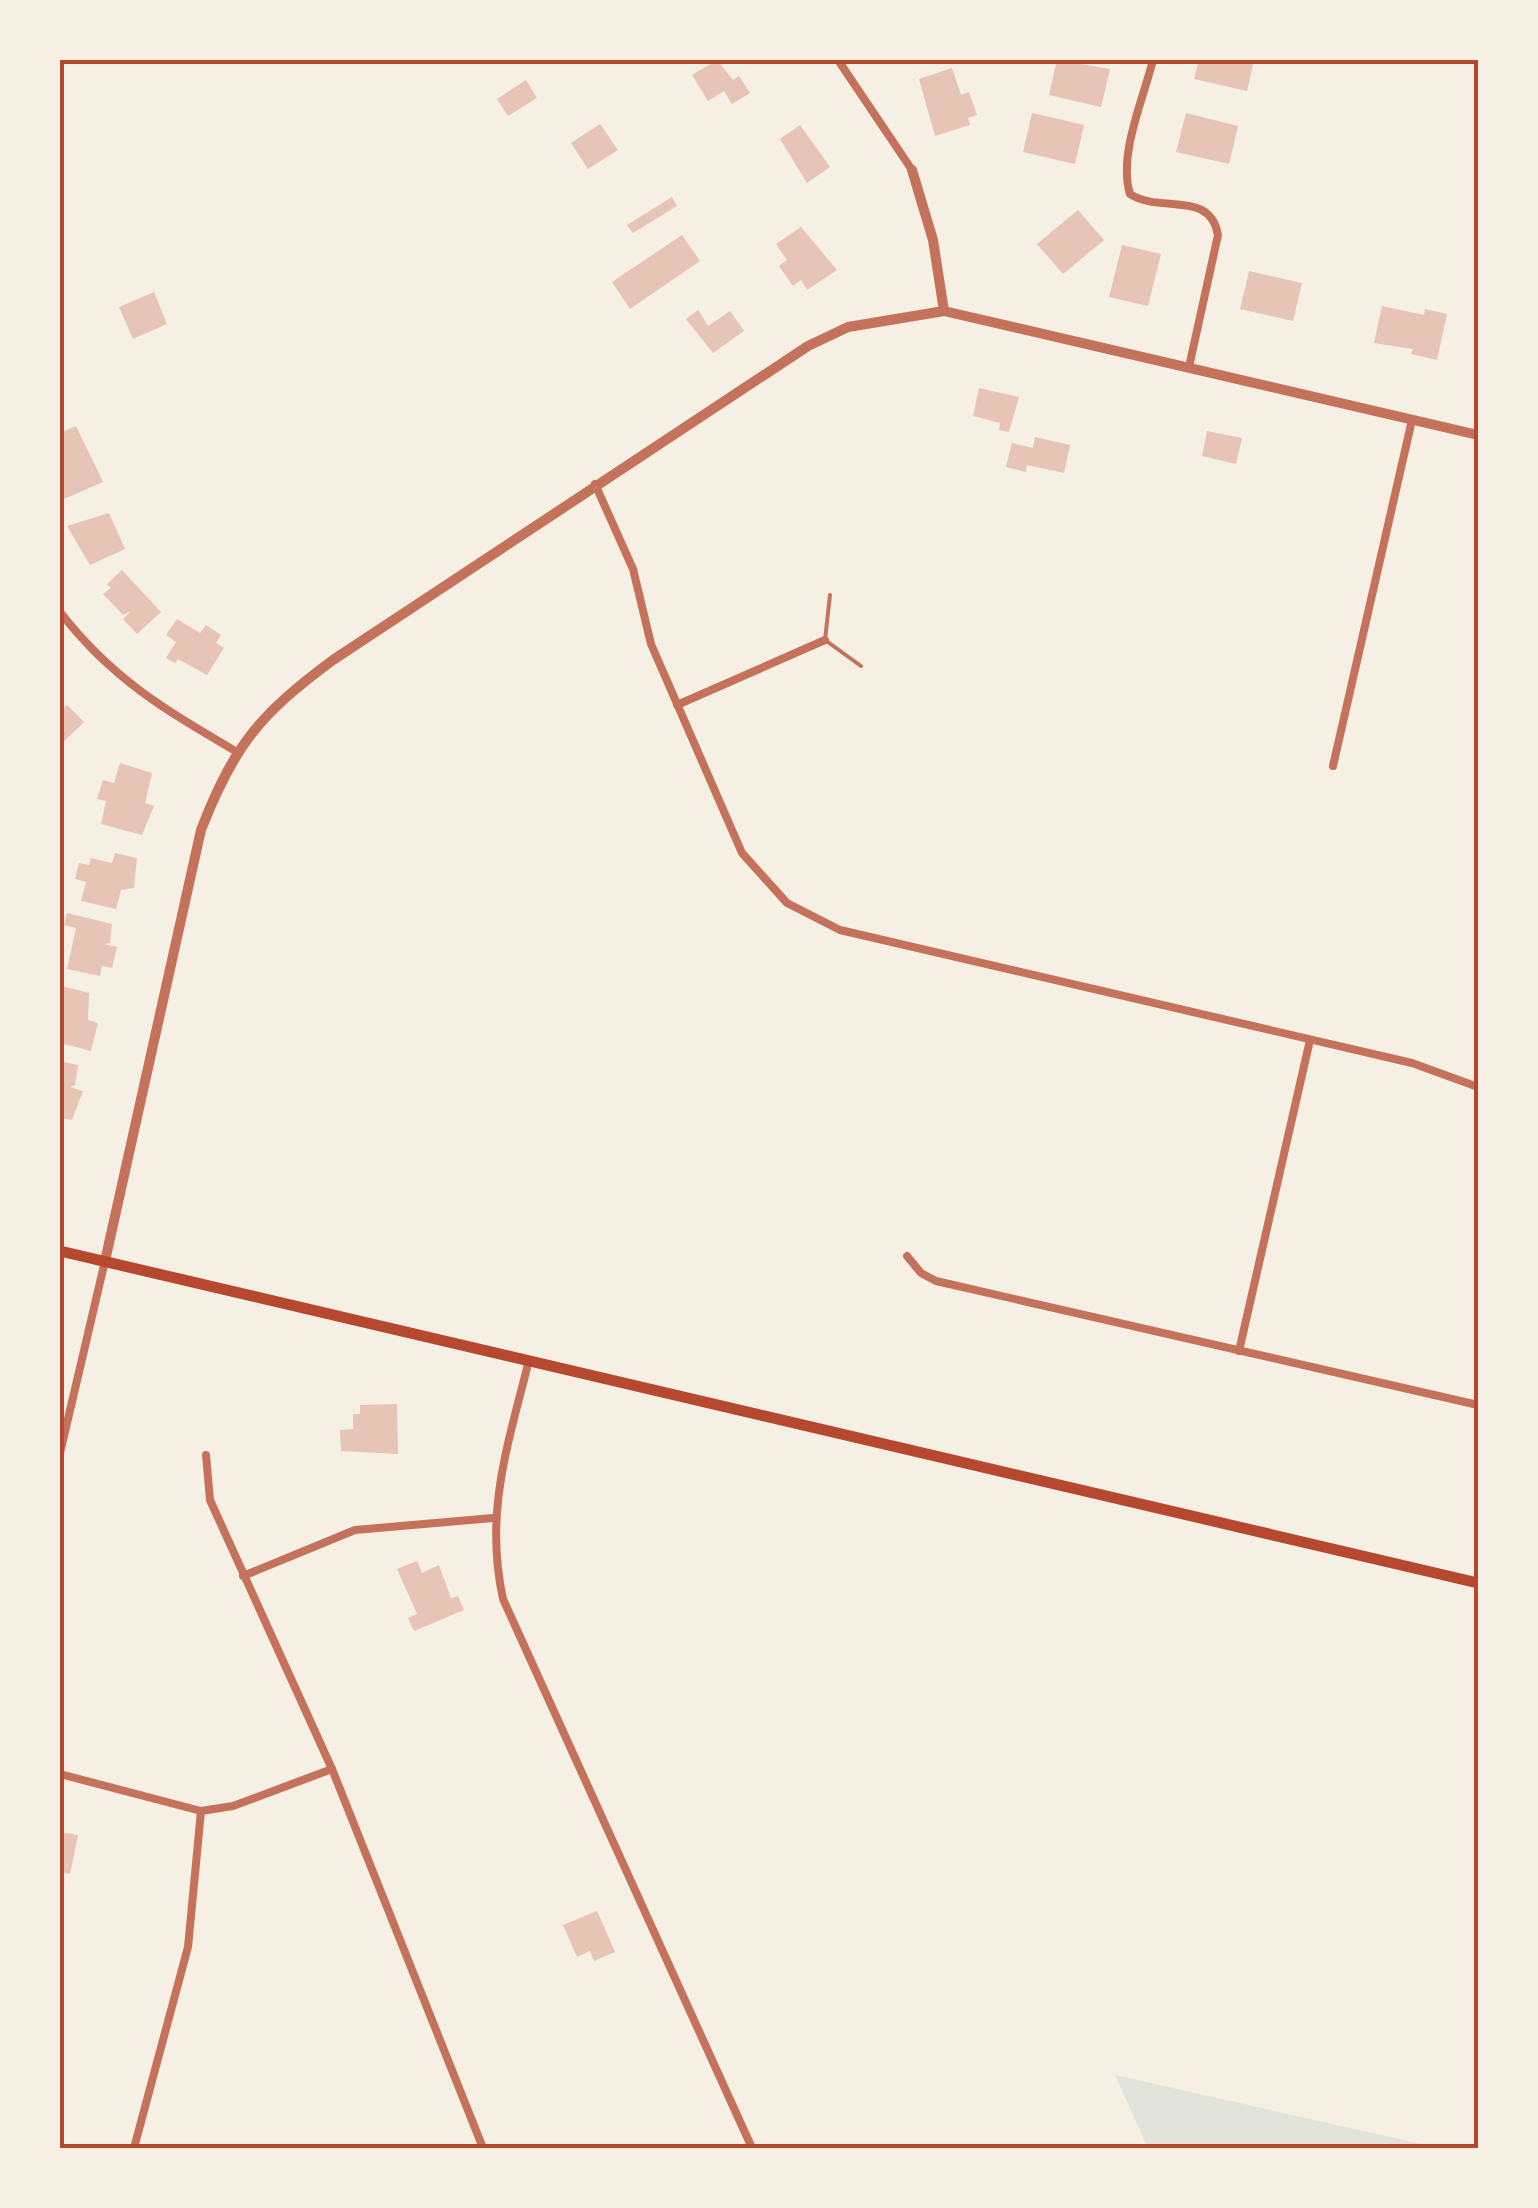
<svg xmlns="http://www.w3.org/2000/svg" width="1538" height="2208" font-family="Raleway,sans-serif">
<rect width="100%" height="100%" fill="#f6efe4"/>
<path fill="#e2e4dc" d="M1115,2075L1439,2148H1148Z"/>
<g fill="#e6c5b7">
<path d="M717,60L733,80L739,76L750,93L732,104L724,91L708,101L692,75Z"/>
<path d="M1057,60L1110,69L1101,107L1049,95Z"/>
<path d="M1199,60H1254L1247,91L1194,79Z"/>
<path d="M952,68L961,95L969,92L977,115L968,118L970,125L935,136L919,79Z"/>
<path d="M526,80L537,98L508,116L497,99Z"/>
<path d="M1032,113L1084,125L1075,164L1023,152Z"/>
<path d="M1186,113L1238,126L1229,164L1176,152Z"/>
<path d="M600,124L618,150L588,169L571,143Z"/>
<path d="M800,125L830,167L807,183L780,139Z"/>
<path d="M672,197L677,206L633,233L627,225Z"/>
<path d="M1078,210L1104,240L1063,274L1037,244Z"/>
<path d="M801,227L837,270L807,290L801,280L793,286L779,266L787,260L776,244Z"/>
<path d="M682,235L700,261L630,309L612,282Z"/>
<path d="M1122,245L1161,254L1148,306L1109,297Z"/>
<path d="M1249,271L1302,283L1293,321L1240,309Z"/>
<path d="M154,292L167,324L133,339L119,307Z"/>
<path d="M1382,306L1424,315L1425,309L1447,314L1437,360L1411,354L1413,349L1374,343Z"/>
<path d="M698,310L708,326L730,311L744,331L713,353L686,319Z"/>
<path d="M979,388L1019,397L1009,432L999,430L1000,423L973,416Z"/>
<path d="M76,426L103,482L64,499L60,433Z"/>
<path d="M1207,431L1242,438L1236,464L1202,456Z"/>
<path d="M1035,437L1070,445L1064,473L1027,465L1026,472L1006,467L1012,443L1033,448Z"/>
<path d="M109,513L125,549L90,565L67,526Z"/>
<path d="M122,570L161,612L137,634L123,619L131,611L123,615L103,594L111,588L107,584Z"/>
<path d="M177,619L200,633L206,625L221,635L216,643L224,648L207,675L178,659L175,663L166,658L176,642L166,635Z"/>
<path d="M60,698L63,709L67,705L84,722L60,745Z"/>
<path d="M120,763L152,773L145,803L154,806L142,835L101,824L106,801L97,799L103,780L114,783Z"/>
<path d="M115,853L137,858L134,888L121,890L116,909L81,901L86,882L75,879L79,863L89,865L91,858L112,863Z"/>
<path d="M67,913L112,924L110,943L104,944L117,947L112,968L102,966L100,976L67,969L76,928L64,925Z"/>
<path d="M61,986L89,993L88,1020L98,1023L91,1051L60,1043Z"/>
<path d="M60,1061L78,1065L75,1085L70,1087L83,1091L72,1120L60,1118Z"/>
<path d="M397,1404L398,1454L341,1451L340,1430L353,1429V1414H360V1405Z"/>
<path d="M417,1561L422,1573L439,1565L451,1598L458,1596L464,1610L414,1631L408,1618L417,1614L397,1569Z"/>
<path d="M60,1832L78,1835L70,1874L60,1872Z"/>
<path d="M597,1911L615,1952L594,1961L590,1951L577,1957L563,1925Z"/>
</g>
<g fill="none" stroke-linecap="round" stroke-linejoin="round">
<path stroke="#c5725c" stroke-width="4" d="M830,595L825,640L861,666"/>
<g stroke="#c5725c" stroke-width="8">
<path d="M838,60L912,170"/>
<path d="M1153,60C1143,100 1118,155 1130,194C1160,214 1210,189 1218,235L1189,367"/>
<path d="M595,484L633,569L651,644L742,853L787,903L840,930L1412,1063L1478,1087"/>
<path d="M60,612C112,679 164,709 237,752"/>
<path d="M677,705L825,640"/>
<path d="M1333,766L1412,420"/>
<path d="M907,1256L921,1273L936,1281L1478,1405"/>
<path d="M1239,1351L1310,1040"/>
<path d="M529,1360C508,1445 484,1512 503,1599L752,2148"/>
<path d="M60,1453L105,1261"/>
<path d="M206,1455L210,1500L332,1769L483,2148"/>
<path d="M243,1576L355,1530L493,1518"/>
<path d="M60,1774L201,1811L233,1806L332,1769"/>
<path d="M134,2148L188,1947L201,1811"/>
</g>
<g stroke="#c5725c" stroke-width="10">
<path d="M912,170L933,240L944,311"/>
<path d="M105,1261L201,830C234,745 260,714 333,660L808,346L848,327L944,311L1478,435"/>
</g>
<path stroke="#b5482f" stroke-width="11" d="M60,1251L1478,1583"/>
</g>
<rect width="1538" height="2208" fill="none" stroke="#f6efe4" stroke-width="125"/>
<rect x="62" y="62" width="1414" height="2084" fill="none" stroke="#b5482f" stroke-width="4"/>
</svg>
